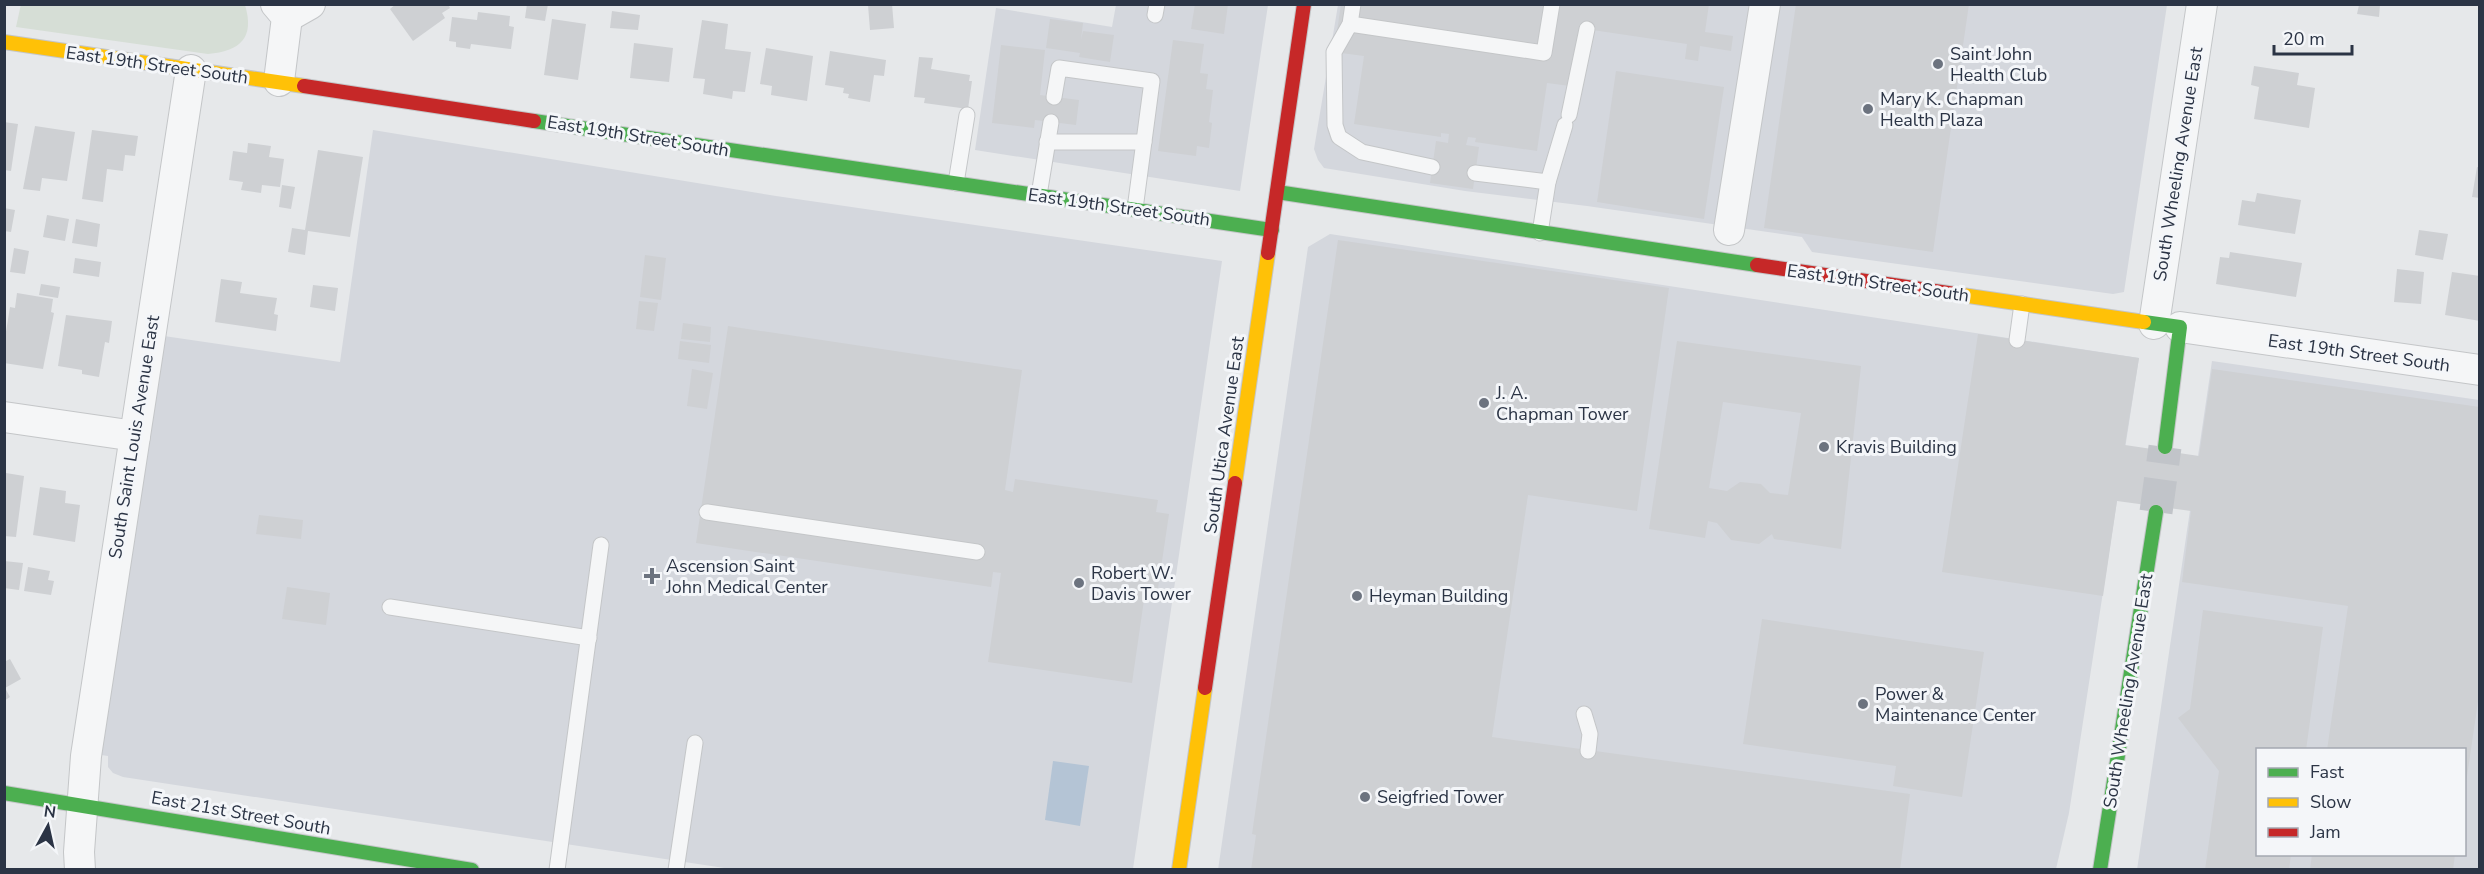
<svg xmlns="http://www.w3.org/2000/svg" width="2484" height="874" font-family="'Nunito Sans',sans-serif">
<rect width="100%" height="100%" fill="#e6e8ea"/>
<g fill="#d4d7dd" fill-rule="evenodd">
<path d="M1116,5H1268L1240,191L975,150L996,8L1112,27Z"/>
<path d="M1338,5H2167L2124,292L2113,294L1812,252L1802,237L1587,206L1465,191L1324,168L1318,160L1314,149Z"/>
<path d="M373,130L776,196L1222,261L1133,869H731L123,777L113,773L108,767V756L101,755L164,336L340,362Z"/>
<path d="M1330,234L2139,358L2069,813L2056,869L1218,870L1308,247Z"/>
<path d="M2212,361L2479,400V869L2137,870ZM2258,750H2464V854H2258Z"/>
</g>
<path fill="#d6ded6" d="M21,4L245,5C255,38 240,51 208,54L16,27Z"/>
<path fill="#b4c4d5" d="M1053,761L1089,766L1080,826L1045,820Z"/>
<g fill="#ced0d3" fill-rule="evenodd">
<path d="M396,4H448L450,8L442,13L445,18L413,41L390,9Z"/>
<path d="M527,4H548L545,21L525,18Z"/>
<path d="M875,4H892L894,28L870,30L868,5Z"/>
<path d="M1195,4H1228L1224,34L1191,29Z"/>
<path d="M1341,4H1709L1705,32L1733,36L1731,51L1700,46L1698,61L1685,59L1687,44L1579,28L1570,86L1547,83L1537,151L1475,142L1476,138L1468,137L1466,145L1479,147L1473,189L1430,183L1436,141L1448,143L1449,134L1441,133V137L1354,124L1364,56L1334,52Z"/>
<path d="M1796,4H1969L1933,252L1764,228Z"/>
<path d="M2359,5H2380L2379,17L2357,14Z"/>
<path d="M612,11L640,15L638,30L610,28Z"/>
<path d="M478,12L510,16L509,26L514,27L511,49L471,44L470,49L456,47V42L449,41L452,17L477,20Z"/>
<path d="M552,19L586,24L578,80L544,75Z"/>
<path d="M1050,19L1083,23L1081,40L1083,31L1114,35L1110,62L1079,57L1080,53L1046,48Z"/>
<path d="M702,20L728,24L725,49L751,52L745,92L733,91L732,99L703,94L705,79L693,78Z"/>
<path d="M1173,40L1204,44L1200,73L1208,74L1206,89L1213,90L1209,122L1212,123L1209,148L1197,146L1196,156L1158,151Z"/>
<path d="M634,43L673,48L669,82L630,78Z"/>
<path d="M1001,45L1045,50L1040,95L1079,100L1076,125L1035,120L1034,128L992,123Z"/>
<path d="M766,48L813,56L807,101L771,95L772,86L760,84Z"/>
<path d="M830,51L886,60L884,76L874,75L870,102L848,98L849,94L843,93L844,88L825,85Z"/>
<path d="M919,57L933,58L931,69L970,75L969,81H972L968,109L924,103L925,98L914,97Z"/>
<path d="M2254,66L2299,73L2297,85L2315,88L2309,128L2254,119L2259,87L2251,85Z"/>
<path d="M1616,71L1724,87L1704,219L1597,202Z"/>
<path d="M4,122L18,124L11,171L4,170Z"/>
<path d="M35,126L75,132L67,181L42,178L40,191L23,189Z"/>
<path d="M92,130L138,136L135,156L125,155L123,171L107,169L103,202L82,199Z"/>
<path d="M248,143L271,146L269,157L284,159L280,187L262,185L261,193L241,190L243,182L229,180L233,151L247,153Z"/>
<path d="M318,150L363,157L350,237L308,231L305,255L288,252L292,228L305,230Z"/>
<path d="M2477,167L2480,168V198L2472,197Z"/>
<path d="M282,185L295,187L291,209L279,207Z"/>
<path d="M2257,193L2301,200L2295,234L2238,225L2242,200L2255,202Z"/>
<path d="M4,208L15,210L11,232L4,231Z"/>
<path d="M47,215L69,219L65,241L43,237Z"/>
<path d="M76,219L100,224L97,247L72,243Z"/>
<path d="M2419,230L2448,234L2443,260L2415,255Z"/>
<path d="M1338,240L1669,288L1637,511L1528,495L1492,737L1910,794L1900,870H1251L1256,835L1252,834Z"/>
<path d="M14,248L29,251L25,274L10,272Z"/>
<path d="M2230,252L2302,263L2296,297L2216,284L2220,257L2229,258Z"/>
<path d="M645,255L666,258L661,300L640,297Z"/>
<path d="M75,258L101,262L99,277L73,273Z"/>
<path d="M2397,269L2424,272L2421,304L2394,302Z"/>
<path d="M2452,272L2480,276V321L2445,315Z"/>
<path d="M221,279L242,282L240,293L277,298L274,314L278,315L276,331L215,322Z"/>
<path d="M41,284L60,287L58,298L39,295Z"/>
<path d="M313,285L338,288L335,311L310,307Z"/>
<path d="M17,293L53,299L51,312L54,313L43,369L4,363V344L10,307L15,308Z"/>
<path d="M639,301L658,303L654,331L636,329Z"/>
<path d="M66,315L112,321L109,343L105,342L99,377L82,374V370L58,366Z"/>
<path d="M683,323L711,327L710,342L681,339Z"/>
<path d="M728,326L1022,370L1005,490L1013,492L1015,479L1158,500L1156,512L1169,514L1157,595L1145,593L1132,683L988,662L1001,573L993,572L991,587L696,543Z"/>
<path d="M1978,334L2139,358L2125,445L2199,456L2212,369L2480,407V688L2466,783L2464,750H2327L2348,606L2182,582L2191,511L2117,501L2103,596L1942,572Z"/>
<path d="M680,341L711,345L709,363L678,359Z"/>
<path d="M1677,341L1861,366L1841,549L1774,539L1772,534L1759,544L1731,540L1717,523L1708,521L1705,538L1649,529ZM1723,402L1801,413L1788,495L1770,493L1761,484L1740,482L1727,491L1709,488Z"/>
<path d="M692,369L713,373L707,409L687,406Z"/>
<path d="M6,473L24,476L16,537L4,536Z"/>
<path d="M40,487L66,491L65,503L80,505L75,542L33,535Z"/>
<path d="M259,515L303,520L301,539L256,534Z"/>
<path d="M4,561L23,563L19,590L4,588Z"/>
<path d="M28,567L50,571L48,580L54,581L51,595L24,591Z"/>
<path d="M287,587L330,593L326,625L282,619Z"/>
<path d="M2203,610L2323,627L2306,750H2258V854H2291L2289,870H2205L2219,771L2178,718L2190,709Z"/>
<path d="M1762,619L1984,652L1962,797L1893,786L1896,766L1743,744Z"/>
<path d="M10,659L21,679L5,688L10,697L4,701V662Z"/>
<path d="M2312,854H2455L2453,870H2310Z"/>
</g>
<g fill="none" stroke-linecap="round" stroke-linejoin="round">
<path stroke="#c1c4c9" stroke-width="33" stroke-dasharray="33 16" stroke-linecap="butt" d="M2156,512L2165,447"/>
<defs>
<g id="lane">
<path d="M1353,4L1350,24L1334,52L1335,125L1339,137L1362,152L1432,167"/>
<path d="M1155,15L1157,4"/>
<path d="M1350,24L1544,53L1552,4"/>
<path d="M1054,97L1059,68L1152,81L1135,209"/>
<path d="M1569,115L1587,29"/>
<path d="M1047,142H1144"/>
<path d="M1475,173L1548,182"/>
<path d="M956,183L967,115"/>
<path d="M1039,195L1051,122"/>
<path d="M1540,233L1548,182L1565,125"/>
<path d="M2017,340L2022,304"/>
<path d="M707,512L977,552"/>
<path d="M390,607L589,638"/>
<path d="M1584,714L1590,734L1588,751"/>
<path d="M557,870L601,545"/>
<path d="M676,870L695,743"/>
</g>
<g id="street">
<path d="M276,4L287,17L279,81"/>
<path d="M287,17L310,4"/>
<path d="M1729,230L1765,4"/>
<path d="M2154,324L2202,4"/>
<path d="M2180,327L2480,370"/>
<path d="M4,417L135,436"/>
<path d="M80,870L79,852L86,756L191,70"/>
</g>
<g id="fast">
<path d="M534,121L1272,230"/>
<path d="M1277,192L1757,265"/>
<path d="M2144,322L2180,327L2165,447"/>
<path d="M4,793L472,870"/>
<path d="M2100,870L2156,512"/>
</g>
<g id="slow">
<path d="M4,42L304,86"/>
<path d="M1962,295L2144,322"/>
<path d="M1235,483L1268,253"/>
<path d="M1179,870L1205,688"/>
</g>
<g id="jam">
<path d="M304,86L534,121"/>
<path d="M1268,253L1304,4"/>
<path d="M1757,265L1962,295"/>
<path d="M1205,688L1235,483"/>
</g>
</defs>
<use href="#lane" stroke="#c4c6c8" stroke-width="17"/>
<use href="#street" stroke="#c4c6c8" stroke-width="32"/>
<use href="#fast" stroke="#c4c6c8" stroke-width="16"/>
<use href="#slow" stroke="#c4c6c8" stroke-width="16"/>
<use href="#jam" stroke="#c4c6c8" stroke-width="16"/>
<use href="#lane" stroke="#f5f6f7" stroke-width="15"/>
<use href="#street" stroke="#f5f6f7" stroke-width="30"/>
<use href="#fast" stroke="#4caf50" stroke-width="14"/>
<use href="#slow" stroke="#ffc107" stroke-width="14"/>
<use href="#jam" stroke="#c62828" stroke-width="14"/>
</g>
<g fill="#6c737f" stroke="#f4f6f9" stroke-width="2">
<circle cx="1938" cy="64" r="6"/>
<circle cx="1868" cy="109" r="6"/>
<circle cx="1484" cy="403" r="6"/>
<circle cx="1824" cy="447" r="6"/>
<path d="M649 567h6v6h6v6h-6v6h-6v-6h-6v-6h6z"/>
<circle cx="1079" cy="583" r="6"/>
<circle cx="1357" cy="596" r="6"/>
<circle cx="1863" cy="704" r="6"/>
<circle cx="1365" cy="797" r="6"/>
</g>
<g text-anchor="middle" stroke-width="6" stroke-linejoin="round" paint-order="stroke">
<g font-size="18" fill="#2b3445" stroke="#f4f6f9" text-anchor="start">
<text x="1950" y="60">Saint John<tspan x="1950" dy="21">Health Club</tspan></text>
<text x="1880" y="105">Mary K. Chapman<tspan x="1880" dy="21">Health Plaza</tspan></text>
<text x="1496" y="399">J. A.<tspan x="1496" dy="21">Chapman Tower</tspan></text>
<text x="1836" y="453">Kravis Building</text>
<text x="666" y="572">Ascension Saint<tspan x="666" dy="21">John Medical Center</tspan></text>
<text x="1091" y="579">Robert W.<tspan x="1091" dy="21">Davis Tower</tspan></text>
<text x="1369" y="602">Heyman Building</text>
<text x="1875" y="700">Power &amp;<tspan x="1875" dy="21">Maintenance Center</tspan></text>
<text x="1377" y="803">Seigfried Tower</text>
</g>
<g font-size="18" fill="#2b3445" stroke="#f4f6f9">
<text transform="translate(157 65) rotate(8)" y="6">East 19th Street South</text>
<text transform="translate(638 136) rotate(9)" y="6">East 19th Street South</text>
<text transform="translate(2178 164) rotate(-81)" y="6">South Wheeling Avenue East</text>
<text transform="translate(1119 207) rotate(8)" y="6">East 19th Street South</text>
<text transform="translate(1878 283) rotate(8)" y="6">East 19th Street South</text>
<text transform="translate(2359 353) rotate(8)" y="6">East 19th Street South</text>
<text transform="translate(1224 435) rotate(-82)" y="6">South Utica Avenue East</text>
<text transform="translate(134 437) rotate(-81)" y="6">South Saint Louis Avenue East</text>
<text transform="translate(2128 691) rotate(-81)" y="6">South Wheeling Avenue East</text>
<text transform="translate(241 813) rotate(10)" y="6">East 21st Street South</text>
</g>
</g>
<rect width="2484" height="874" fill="none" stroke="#2b3445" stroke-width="12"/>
<rect x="2256" y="748" width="210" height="108" fill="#f4f6f9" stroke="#a4a8b1" stroke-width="1.5"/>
<rect x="2268" y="768" width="30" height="9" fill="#4caf50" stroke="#a4a8b1" stroke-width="1.5"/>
<text x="2310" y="778" font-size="18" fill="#2b3445">Fast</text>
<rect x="2268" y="798" width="30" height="9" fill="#ffc107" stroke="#a4a8b1" stroke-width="1.5"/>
<text x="2310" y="808" font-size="18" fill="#2b3445">Slow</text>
<rect x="2268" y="828" width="30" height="9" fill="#c62828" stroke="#a4a8b1" stroke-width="1.5"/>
<text x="2310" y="838" font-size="18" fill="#2b3445">Jam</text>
<g transform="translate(48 826) rotate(8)" stroke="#f4f6f9" stroke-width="4.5" paint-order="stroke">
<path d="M0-4.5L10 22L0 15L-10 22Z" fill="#2b3445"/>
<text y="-9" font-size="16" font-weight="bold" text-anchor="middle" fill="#2b3445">N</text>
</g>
<path d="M2274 45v9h78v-9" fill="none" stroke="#2b3445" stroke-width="3"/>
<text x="2283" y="45" font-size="18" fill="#2b3445" stroke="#f4f6f9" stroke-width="4.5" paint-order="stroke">20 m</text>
</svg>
